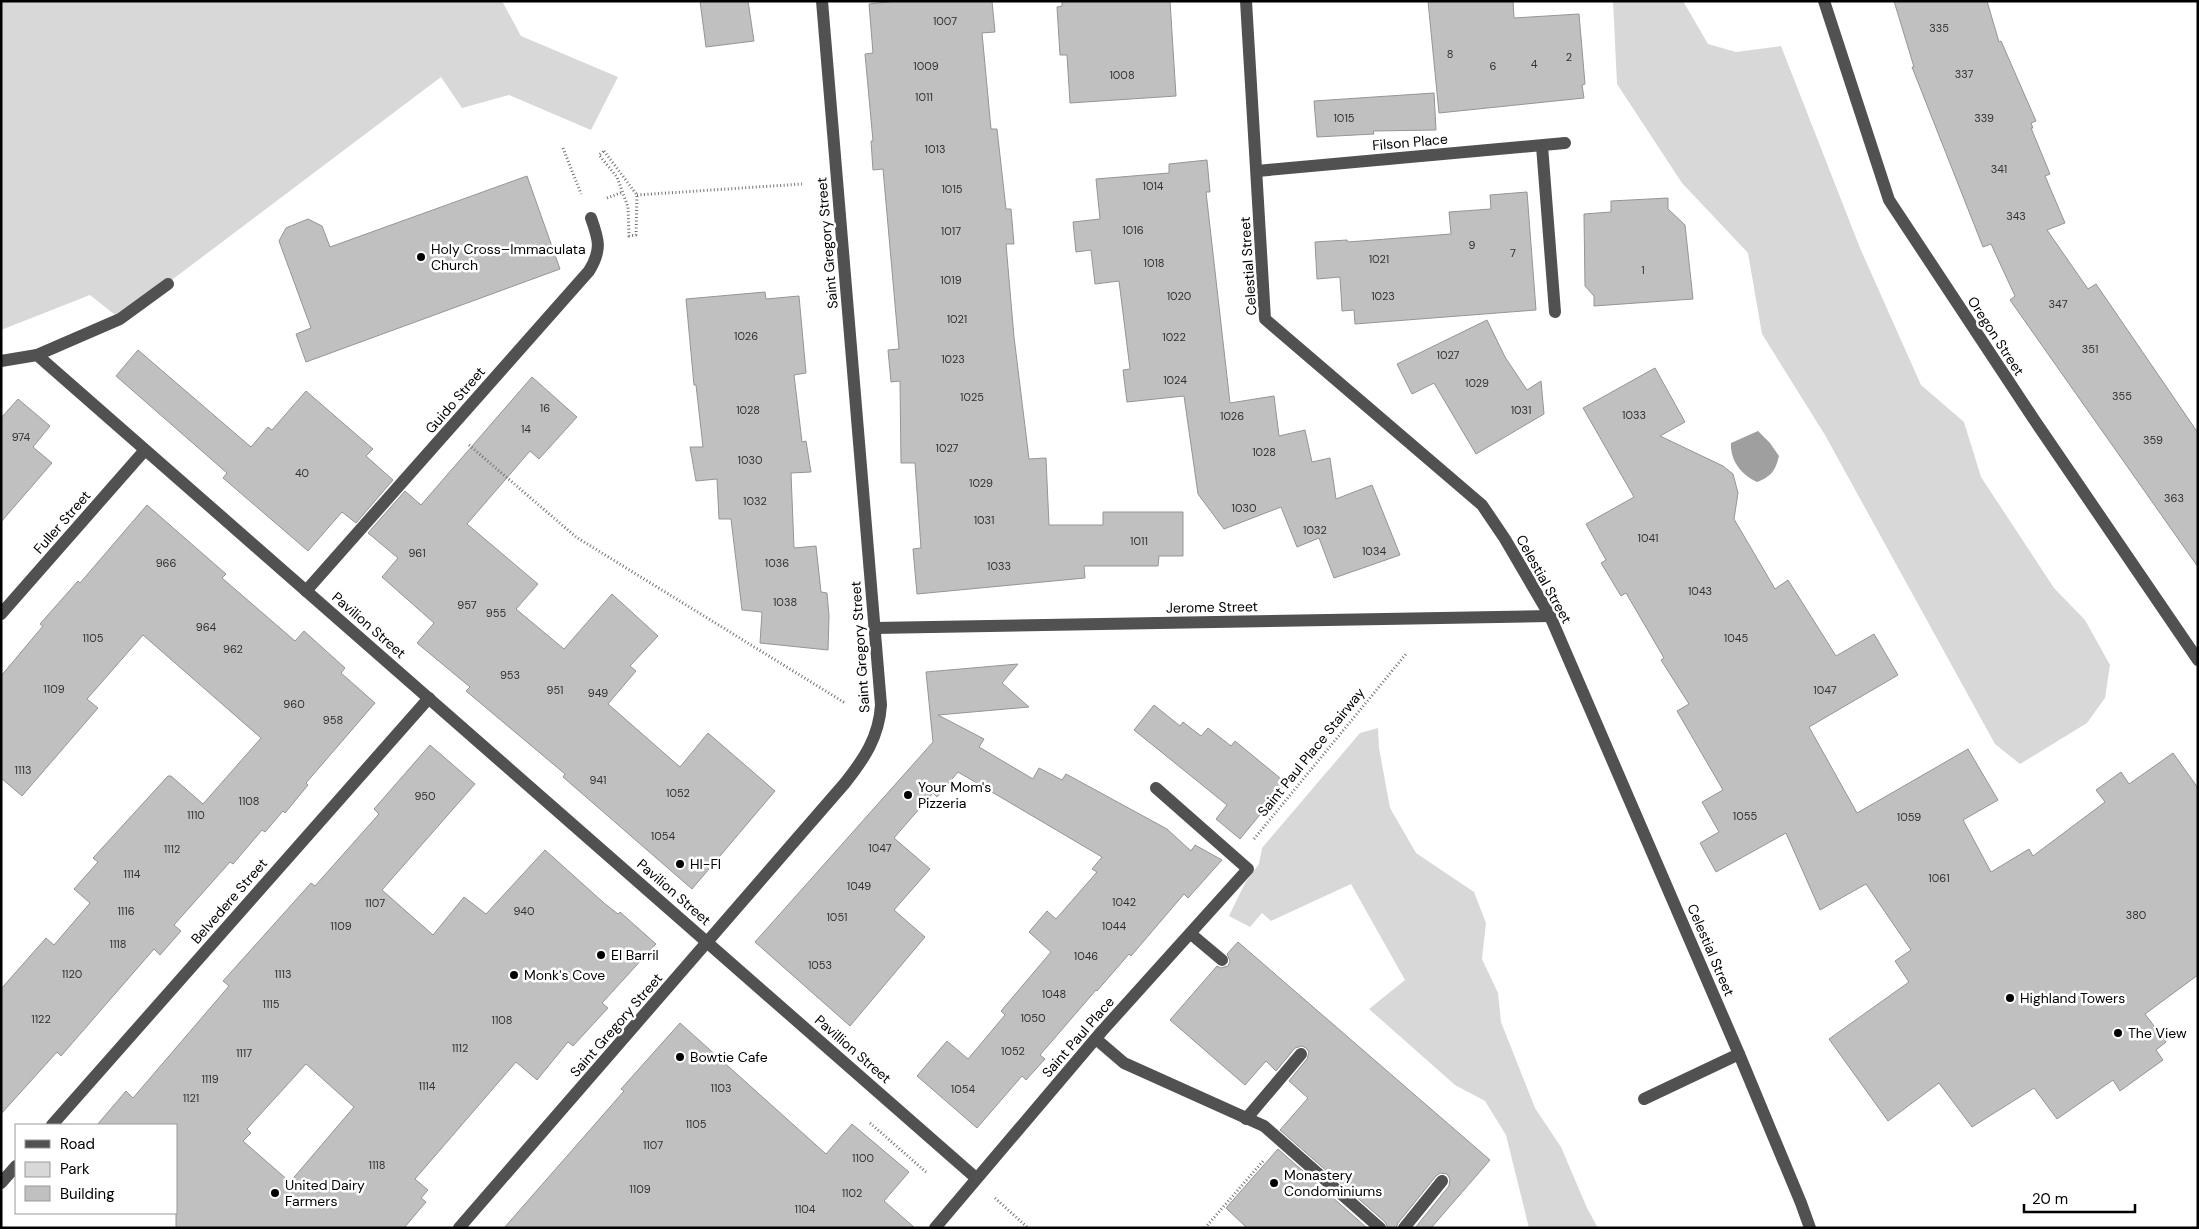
<svg xmlns="http://www.w3.org/2000/svg" width="2199" height="1229" font-family="'DM Sans',sans-serif">
<rect width="100%" height="100%" fill="#fff"/>
<g fill="#d8d8d8">
<path d="M1,1H502L521,36L618,77L591,130L509,95L462,108L441,77L120,319L90,295L1,330Z"/>
<path d="M1613,1H1683L1708,44L1736,52L1781,46L1860,248L1921,385L1964,422L1981,477L2054,588L2085,620L2110,665L2105,698L2087,723L2020,764L1995,744L1825,435L1762,334L1748,253L1682,183L1617,84Z"/>
<path d="M1378,728L1379,748L1390,808L1416,853L1474,892L1486,923L1482,959L1498,993L1501,1022L1535,1108L1561,1147L1587,1208L1598,1228H1529L1506,1135L1485,1101L1455,1085L1369,1009L1405,980L1351,884L1271,921L1262,913L1250,927L1229,916L1245,883L1259,864L1262,848L1360,733Z"/>
</g>
<path fill="#9f9f9f" d="M1758,431L1770,443L1779,456C1775,471 1772,476 1757,482C1741,475 1730,460 1731,443Z"/>
<g fill="#c0c0c0" stroke="#959595" fill-rule="evenodd">
<path d="M700,1H748L754,41L706,47Z"/>
<path d="M897,1H992L995,32L982,33L991,129H997L1006,209H1011L1014,244H1006L1014,337L1029,459L1046,458L1049,525H1103V512H1183V556H1159L1158,566H1084L1085,578L917,594L913,549L921,548L915,463H901L900,381L891,382L888,350L899,349L883,169L873,170L871,141H873L865,54L873,53L869,4Z"/>
<path d="M1062,1H1170L1176,96L1070,103L1067,55H1060L1057,7L1062,6Z"/>
<path d="M1428,1H1513L1514,18L1579,14L1585,84L1582,85L1584,98L1439,113Z"/>
<path d="M1894,1H1987L1999,42L2001,41L2036,121L2031,123L2033,128H2031L2050,174L2045,176L2065,223L2047,230L2088,289L2096,284L2198,433V567L2010,300L2015,296L1991,244L1983,247L1912,67H1914Z"/>
<path d="M1434,93L1436,130L1373,131L1374,134L1317,137L1314,101Z"/>
<path d="M1207,160L1210,192H1206L1230,403L1274,396L1279,436L1305,430L1312,462L1330,458L1336,499L1372,485L1400,555L1334,578L1319,538L1297,547L1281,507L1224,529L1198,494L1184,396L1127,402L1123,370L1130,369L1119,281L1095,284L1091,250L1076,252L1073,222L1100,219L1096,179L1169,173V164Z"/>
<path d="M527,176L560,269L306,362L296,334L311,328L279,241L286,228L308,219L322,226L330,247Z"/>
<path d="M1527,192L1536,310L1355,324L1354,310L1342,311L1340,277L1317,279L1315,242L1347,240L1348,242L1451,234L1449,212L1491,209L1490,195Z"/>
<path d="M1668,198V209L1685,225L1693,299L1594,306V296L1585,286L1584,214L1611,212V201Z"/>
<path d="M765,292L766,299L799,296L806,373L794,375L802,442L806,441L811,472L791,473L794,548L816,546L821,592L827,593L829,616L828,650L760,643L762,612L742,610L731,519H719L717,479L696,481L690,447H703L696,385H694L686,299Z"/>
<path d="M1487,320L1505,357L1527,390L1541,381L1544,414L1476,454L1434,383L1412,394L1397,364Z"/>
<path d="M138,350L251,447L268,427L272,430L306,391L373,449L366,456L393,480L356,523L342,512L308,551L223,478L227,473L116,376Z"/>
<path d="M1655,368L1685,422L1660,436L1723,466L1733,474L1738,493L1734,519L1775,589L1788,580L1836,656L1874,634L1898,675L1809,727L1857,813L1968,749L1998,800L1963,820L1991,872L2029,849L2033,856L2105,802L2096,790L2121,772L2129,784L2173,753L2198,788V975L2145,1014L2166,1042L2156,1050L2163,1060L2120,1091L2113,1080L2057,1119L2034,1088L1972,1127L1939,1083L1888,1121L1829,1039L1909,982L1895,961L1911,950L1866,884L1820,910L1786,833L1716,872L1700,843L1719,832L1702,802L1723,790L1677,711L1689,704L1661,660L1664,658L1626,593L1621,596L1601,563L1606,560L1586,524L1634,497L1583,408Z"/>
<path d="M532,377L577,417L539,459L530,451L467,524L538,584L516,609L564,649L612,594L658,636L630,666L636,671L608,704L680,767L708,733L775,791L692,889L563,777L565,774L466,691L470,687L417,643L434,623L382,577L398,558L368,533L405,491L421,505Z"/>
<path d="M18,399L50,426L33,447L52,463L1,522V418Z"/>
<path d="M147,505L226,574L222,578L295,641L304,631L345,668L341,673L375,703L306,783L308,785L285,813L283,811L265,832L262,830L233,864L230,862L174,925L181,931L160,955L154,949L61,1056L57,1052L1,1114V989L46,938L54,945L90,903L74,889L98,862L93,858L168,776H171L203,804L261,738L143,635L87,699L98,708L22,796L1,778V676L43,626L40,624L78,581L80,583Z"/>
<path d="M1018,664L1002,683L1029,707L938,715L984,739L979,747L1033,779L1039,768L1062,780L1066,774L1167,829L1191,851L1195,845L1222,860L1188,898L1184,894L1131,956L1129,954L1097,991L1096,990L1040,1055L1045,1059L1026,1080L1022,1076L977,1128L917,1076L947,1041L968,1059L1005,1015L1001,1011L1051,952L1029,932L1047,911L1056,919L1097,872L1092,869L1102,857L958,772L937,797L933,793L894,838L930,869L894,910L925,937L850,1026L755,942L933,742L926,672Z"/>
<path d="M1154,705L1180,726L1183,722L1201,736L1208,728L1231,746L1235,741L1286,783L1240,839L1216,819L1227,805L1134,730Z"/>
<path d="M430,745L475,784L382,890L433,935L464,897L486,914L545,850L604,903L618,914L620,912L656,944L602,1003L608,1008L573,1046L568,1042L537,1080L516,1062L415,1179L428,1190L421,1198L426,1202L404,1228H176V1125H97L126,1091L133,1098L229,986L223,981L311,883L315,886L379,814L374,809ZM306,1064L354,1107L290,1182L243,1141L251,1133L247,1129Z"/>
<path d="M1238,942L1490,1160L1431,1228H1415L1449,1186L1450,1179L1447,1174L1440,1173L1436,1176L1398,1223L1396,1228H1388L1385,1222L1280,1130L1308,1098L1289,1081L1307,1059L1309,1052L1306,1048L1302,1046L1295,1048L1276,1071L1266,1061L1245,1085L1170,1020L1217,966L1221,968L1228,966L1230,961L1227,954Z"/>
<path d="M680,1023L826,1154L852,1124L909,1172L884,1201L915,1228H504L624,1091L621,1089Z"/>
<path d="M1278,1149L1367,1228H1247L1226,1208Z"/>
</g>
<g fill="none" stroke-linecap="round" stroke-linejoin="round">
<g stroke="#737373" stroke-width="3" stroke-dasharray="1 2.5" stroke-linecap="butt">
<path d="M563,148L581,194"/>
<path d="M604,151L637,195L636,235L629,236L628,207L617,177L599,155Z"/>
<path d="M637,195L802,184"/>
<path d="M607,198L623,192"/>
<path d="M469,445L576,537L845,703"/>
<path d="M1254,839L1406,654"/>
<path d="M870,1123L926,1172"/>
<path d="M995,1198L1028,1228"/>
<path d="M1205,1228L1264,1160"/>
</g>
<g stroke="#515151" stroke-width="12">
<path d="M1246,1L1265,319L1482,505L1505,539L1550,616L1739,1054L1801,1203L1810,1228"/>
<path d="M1824,1L1889,200L2033,418L2198,660"/>
<path d="M1542,146L1555,312"/>
<path d="M1257,171L1565,143"/>
<path d="M37,355L120,319L168,284"/>
<path d="M1,361L37,355L976,1178"/>
<path d="M306,591L589,271C602,250 599,240 591,218"/>
<path d="M1,614L145,450"/>
<path d="M874,628L1550,616"/>
<path d="M1191,934L1222,960"/>
<path d="M1096,1039L1124,1063L1264,1126L1380,1228"/>
<path d="M1644,1099L1739,1054"/>
<path d="M1246,1119L1301,1054"/>
<path d="M52,1125L429,698"/>
<path d="M1,1183L16,1166"/>
<path d="M459,1228L845,783C864,759 879,737 881,705L822,1"/>
<path d="M935,1228L1102,1031L1248,869L1156,788"/>
<path d="M1404,1228L1442,1181"/>
</g>
</g>
<g fill="#000" stroke="#fff" stroke-width="2">
<circle cx="421" cy="257" r="5"/>
<circle cx="908" cy="795" r="5"/>
<circle cx="680" cy="864" r="5"/>
<circle cx="601" cy="955" r="5"/>
<circle cx="514" cy="975" r="5"/>
<circle cx="2010" cy="998" r="5"/>
<circle cx="2118" cy="1033" r="5"/>
<circle cx="680" cy="1057" r="5"/>
<circle cx="1274" cy="1183" r="5"/>
<circle cx="275" cy="1193" r="5"/>
</g>
<g text-anchor="middle" stroke-width="5" stroke-linejoin="round" paint-order="stroke">
<g font-size="11" fill="#303030">
<text x="945" y="25">1007</text>
<text x="1939" y="32">335</text>
<text x="1450" y="58">8</text>
<text x="1569" y="61">2</text>
<text x="1534" y="68">4</text>
<text x="926" y="70">1009</text>
<text x="1493" y="70">6</text>
<text x="1964" y="78">337</text>
<text x="1122" y="79">1008</text>
<text x="924" y="101">1011</text>
<text x="1344" y="122">1015</text>
<text x="1984" y="122">339</text>
<text x="935" y="153">1013</text>
<text x="1999" y="173">341</text>
<text x="1153" y="190">1014</text>
<text x="952" y="193">1015</text>
<text x="2016" y="220">343</text>
<text x="1133" y="234">1016</text>
<text x="951" y="235">1017</text>
<text x="1472" y="249">9</text>
<text x="1513" y="257">7</text>
<text x="1379" y="263">1021</text>
<text x="1154" y="267">1018</text>
<text x="1643" y="274">1</text>
<text x="951" y="284">1019</text>
<text x="1179" y="300">1020</text>
<text x="1383" y="300">1023</text>
<text x="2058" y="308">347</text>
<text x="957" y="323">1021</text>
<text x="746" y="340">1026</text>
<text x="1174" y="341">1022</text>
<text x="2090" y="353">351</text>
<text x="1448" y="359">1027</text>
<text x="953" y="363">1023</text>
<text x="1175" y="384">1024</text>
<text x="1477" y="387">1029</text>
<text x="2122" y="400">355</text>
<text x="972" y="401">1025</text>
<text x="545" y="412">16</text>
<text x="748" y="414">1028</text>
<text x="1521" y="414">1031</text>
<text x="1634" y="419">1033</text>
<text x="1232" y="420">1026</text>
<text x="526" y="433">14</text>
<text x="21" y="441">974</text>
<text x="2153" y="444">359</text>
<text x="947" y="452">1027</text>
<text x="1264" y="456">1028</text>
<text x="750" y="464">1030</text>
<text x="302" y="477">40</text>
<text x="981" y="487">1029</text>
<text x="2174" y="502">363</text>
<text x="755" y="505">1032</text>
<text x="1244" y="512">1030</text>
<text x="984" y="524">1031</text>
<text x="1315" y="534">1032</text>
<text x="1648" y="542">1041</text>
<text x="1139" y="545">1011</text>
<text x="1374" y="555">1034</text>
<text x="417" y="557">961</text>
<text x="166" y="567">966</text>
<text x="777" y="567">1036</text>
<text x="999" y="570">1033</text>
<text x="1700" y="595">1043</text>
<text x="785" y="606">1038</text>
<text x="467" y="609">957</text>
<text x="496" y="617">955</text>
<text x="206" y="631">964</text>
<text x="93" y="642">1105</text>
<text x="1736" y="642">1045</text>
<text x="233" y="653">962</text>
<text x="510" y="679">953</text>
<text x="54" y="693">1109</text>
<text x="555" y="694">951</text>
<text x="1825" y="694">1047</text>
<text x="598" y="697">949</text>
<text x="294" y="708">960</text>
<text x="333" y="724">958</text>
<text x="23" y="774">1113</text>
<text x="598" y="784">941</text>
<text x="678" y="797">1052</text>
<text x="425" y="800">950</text>
<text x="249" y="805">1108</text>
<text x="196" y="819">1110</text>
<text x="1745" y="820">1055</text>
<text x="1909" y="821">1059</text>
<text x="663" y="840">1054</text>
<text x="880" y="852">1047</text>
<text x="172" y="853">1112</text>
<text x="132" y="878">1114</text>
<text x="1939" y="882">1061</text>
<text x="859" y="890">1049</text>
<text x="1124" y="906">1042</text>
<text x="375" y="907">1107</text>
<text x="126" y="915">1116</text>
<text x="524" y="915">940</text>
<text x="2136" y="919">380</text>
<text x="837" y="921">1051</text>
<text x="341" y="930">1109</text>
<text x="1114" y="930">1044</text>
<text x="118" y="948">1118</text>
<text x="1086" y="960">1046</text>
<text x="820" y="969">1053</text>
<text x="72" y="978">1120</text>
<text x="283" y="978">1113</text>
<text x="1054" y="998">1048</text>
<text x="271" y="1008">1115</text>
<text x="1033" y="1022">1050</text>
<text x="41" y="1023">1122</text>
<text x="502" y="1024">1108</text>
<text x="460" y="1052">1112</text>
<text x="1013" y="1055">1052</text>
<text x="244" y="1057">1117</text>
<text x="210" y="1083">1119</text>
<text x="427" y="1090">1114</text>
<text x="721" y="1092">1103</text>
<text x="963" y="1093">1054</text>
<text x="191" y="1102">1121</text>
<text x="696" y="1128">1105</text>
<text x="653" y="1149">1107</text>
<text x="863" y="1162">1100</text>
<text x="377" y="1169">1118</text>
<text x="640" y="1193">1109</text>
<text x="852" y="1197">1102</text>
<text x="805" y="1213">1104</text>
</g>
<g font-size="14" fill="#000" stroke="#fff">
<text transform="translate(1410 142) rotate(-5)" y="5">Filson Place</text>
<text transform="translate(827 243) rotate(-95)" y="5">Saint Gregory Street</text>
<text transform="translate(1248 266) rotate(-94)" y="5">Celestial Street</text>
<text transform="translate(1996 336) rotate(57)" y="5">Oregon Street</text>
<text transform="translate(455 400) rotate(-49)" y="5">Guido Street</text>
<text transform="translate(62 522) rotate(-49)" y="5">Fuller Street</text>
<text transform="translate(1544 579) rotate(61)" y="5">Celestial Street</text>
<text transform="translate(1212 607) rotate(-1)" y="5">Jerome Street</text>
<text transform="translate(369 625) rotate(41)" y="5">Pavilion Street</text>
<text transform="translate(860 647) rotate(-94)" y="5">Saint Gregory Street</text>
<text transform="translate(1311 752) rotate(-51)" y="5">Saint Paul Place Stairway</text>
<text transform="translate(674 892) rotate(41)" y="5">Pavilion Street</text>
<text transform="translate(229 901) rotate(-49)" y="5">Belvedere Street</text>
<text transform="translate(1711 950) rotate(67)" y="5">Celestial Street</text>
<text transform="translate(616 1025) rotate(-49)" y="5">Saint Gregory Street</text>
<text transform="translate(1078 1037) rotate(-49)" y="5">Saint Paul Place</text>
<text transform="translate(853 1049) rotate(41)" y="5">Pavillion Street</text>
</g>
<g font-size="14" fill="#000" stroke="#fff" text-anchor="start">
<text x="431" y="254">Holy Cross–Immaculata<tspan x="431" dy="16">Church</tspan></text>
<text x="918" y="792">Your Mom's<tspan x="918" dy="16">Pizzeria</tspan></text>
<text x="690" y="869">HI-FI</text>
<text x="611" y="960">El Barril</text>
<text x="524" y="980">Monk's Cove</text>
<text x="2020" y="1003">Highland Towers</text>
<text x="2128" y="1038">The View</text>
<text x="690" y="1062">Bowtie Cafe</text>
<text x="1284" y="1180">Monastery<tspan x="1284" dy="16">Condominiums</tspan></text>
<text x="285" y="1190">United Dairy<tspan x="285" dy="16">Farmers</tspan></text>
</g>
</g>
<rect width="2199" height="1229" fill="none" stroke="#000000" stroke-width="5"/>
<rect x="15" y="1124" width="162" height="90" fill="#ffffff" stroke="#999999"/>
<rect x="25" y="1140" width="25" height="8" fill="#515151" stroke="#999999"/>
<text x="60" y="1149" font-size="15" fill="#000000">Road</text>
<rect x="25" y="1162" width="25" height="15" fill="#d8d8d8" stroke="#999999"/>
<text x="60" y="1174" font-size="15" fill="#000000">Park</text>
<rect x="25" y="1186" width="25" height="15" fill="#c0c0c0" stroke="#999999"/>
<text x="60" y="1199" font-size="15" fill="#000000">Building</text>
<path d="M2024 1204v8h111v-8" fill="none" stroke="#000000" stroke-width="2.5"/>
<text x="2032" y="1204" font-size="15" fill="#000000" stroke="#ffffff" stroke-width="4" paint-order="stroke">20 m</text>
</svg>
